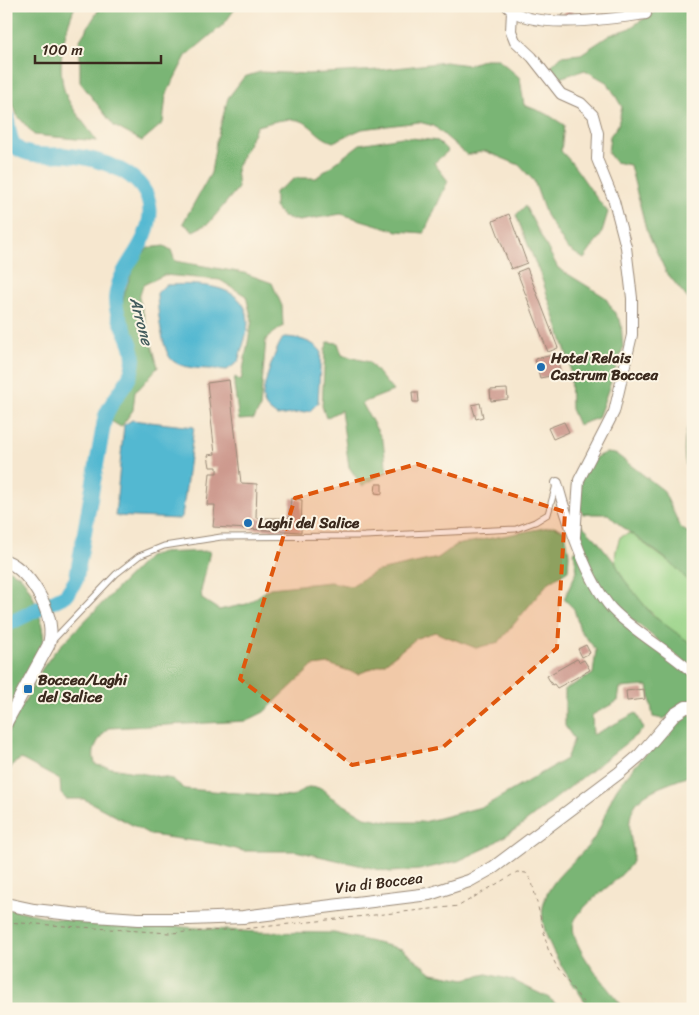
<svg xmlns="http://www.w3.org/2000/svg" width="699" height="1015" font-family="Sriracha,sans-serif">
<rect width="100%" height="100%" fill="#fcf5e5"/>
<filter id="ink" filterUnits="userSpaceOnUse"><feTurbulence type="fractalNoise" baseFrequency=".02" numOctaves="2"/><feDisplacementMap in="SourceGraphic" scale="10" xChannelSelector="R" yChannelSelector="G"/><feConvolveMatrix kernelMatrix="1 2 1 2 8 2 1 2 1" color-interpolation-filters="sRGB"/></filter>
<filter id="wash" filterUnits="userSpaceOnUse"><feTurbulence type="fractalNoise" baseFrequency=".0096" numOctaves="4" result="noise"/><feDisplacementMap in="SourceGraphic" scale="20" xChannelSelector="R" yChannelSelector="G"/><feGaussianBlur stdDeviation="1.12" result="paint"/><feColorMatrix in="noise" values="0 0 0 0 0 0 0 0 0 0 0 0 0 0 0 0 0 1.4 0 .05"/><feComposite in="paint" operator="in"/></filter>
<g filter="url(#wash)">
<rect width="100%" height="100%" fill="#f6e7cf"/>
<path fill="#98d387" stroke="#6a7e52" d="M630,533L684,573L693,589V645C672,639 622,585 616,564C614,555 617,546 620,537Z"/>
<g fill="#7ab574" stroke="#5a7049">
<path d="M6,6H75C64,34 56,63 65,93C70,107 88,128 97,141L34,135L17,115L6,83Z"/>
<path d="M101,6H237L224,24L186,56L166,95L163,123L142,141L114,126L80,82V40Z"/>
<path d="M664,6H693V305L666,272L646,229L630,165L615,162L608,153L610,136L618,125L622,107L608,83L585,70L559,78L551,66L561,56L581,54L610,35L628,29Z"/>
<path d="M485,59H498L520,78L524,105L547,114L564,125L561,151C579,169 590,192 608,212L601,235L584,259L567,248L546,215L534,181L519,165L485,151L467,155L434,126L419,122L362,129L333,142C319,137 318,132 307,124C294,114 270,123 257,126L236,169L238,188L209,223L193,231L183,223L211,173L216,142L228,98L244,77L260,72L308,74L380,70L445,62L468,65Z"/>
<path d="M402,137L438,141L448,151L434,163L448,181L424,233L398,231L341,214L299,221L283,217L275,207V192L296,178H316L360,144Z"/>
<path d="M525,206L558,268L605,297L621,323L623,348L598,418L578,425L571,409L570,364L542,279L516,215Z"/>
<path d="M164,246L171,250L175,261L244,273L272,283L282,306L283,326L266,339L260,408L254,419L239,420L234,385L235,377L241,381L252,320L246,296L220,280L164,275L143,285L139,298L158,367C149,376 144,385 135,392L133,410L121,427L111,421L114,406L130,381L138,357L121,309L125,291L135,263L148,248Z"/>
<path d="M328,342L338,343L342,355L369,362L393,391L362,403L383,441L387,472L362,486L349,467L341,410L326,418L322,406L325,350Z"/>
<path d="M693,415V482C681,465 682,433 693,415Z"/>
<path d="M606,453L616,454L663,490L681,528L687,532L693,531V589C674,556 634,541 608,514H583L576,502C581,480 581,460 606,453Z"/>
<path d="M575,518L595,538L616,564L623,578L652,615L693,645V669L607,599L582,548Z"/>
<path d="M554,526L565,531L569,554L568,570L548,583L499,642L476,648L435,632L417,638L385,663L358,674L329,664L313,666L264,712L246,721L108,728C99,738 89,751 96,765L172,779L185,789L292,797L308,787L321,788L331,797L365,817L391,822H424L485,806L566,759L574,739L565,726V689L593,674L596,650L580,630L574,609L564,599L577,571L574,552L577,550L602,597L693,677V704L663,719L653,717L648,686L620,688L618,701L592,715L593,735L636,713L644,729L519,827L488,847L458,861L419,870L390,872L296,851H243L216,844L151,835L84,799H66L61,794L60,780L21,759L13,764L6,777V736L42,669L55,651L148,557L159,553L210,551L201,591L202,599L219,610L247,604L270,588L330,582L351,586L374,572L438,558L456,545Z"/>
<path d="M6,568C10,571 17,573 20,576C35,592 43,622 44,643L6,715Z"/>
<path d="M693,713V774C657,790 622,792 631,840C633,848 635,858 630,865C617,882 596,894 582,910C580,913 575,918 574,922C567,944 611,992 625,1009H590C573,982 538,941 543,907C548,878 576,863 592,841C603,827 606,806 616,790C625,775 679,716 693,713Z"/>
<path d="M6,908L52,918L256,932L334,933L402,949L432,973L465,979L487,974L512,980L549,998L562,1009H6Z"/>
</g>
<g fill="#53b8d1" stroke="#477178">
<path d="M165,285C192,284 246,281 248,321C248,334 241,350 238,362L227,370C212,368 186,371 173,361C162,353 157,307 157,293Z"/>
<path d="M284,337C296,337 313,341 321,351L318,403L310,411L277,416C270,411 264,407 263,398C262,387 277,344 284,337Z"/>
<path d="M132,420L194,427L182,517L179,519L115,516L124,425Z"/>
</g>
<g fill="none" stroke-linecap="round" stroke-linejoin="round">
<path stroke="#53b8d1" stroke-width="15" d="M6,113C9,123 8,142 17,148C30,158 51,154 66,155C98,158 149,172 150,211C150,246 120,264 116,295C112,319 137,339 133,364C131,384 112,397 105,417L76,580L66,595L6,625"/>
</g>
<g id="blocks">
<g fill="#cd9a8e">
<path d="M569,7L574,11L568,18L561,17Z"/>
<path d="M509,214L527,263L511,269L493,221Z"/>
<path d="M527,268L558,348L548,352L517,272Z"/>
<path d="M558,354L560,374L540,378L535,359Z"/>
<path d="M229,380L241,483L257,484L256,518H289L291,498L302,500L301,532L213,527L215,505H207L210,473H217V467H210L208,455L215,454L207,383Z"/>
<path d="M507,389L508,399L491,401L490,390Z"/>
<path d="M412,392H418L419,402H413Z"/>
<path d="M480,403L483,417L476,419L472,405Z"/>
<path d="M564,422L569,432L553,439L548,428Z"/>
<path d="M376,484H382V494L375,493Z"/>
<path d="M586,645L590,653L582,657L578,649Z"/>
<path d="M577,659L580,662L584,660L590,670L557,688L554,684L552,685L547,676Z"/>
<path d="M644,689L645,699L627,701L626,691Z"/>
</g>
</g>
</g>
<g filter="url(#ink)">
<use href="#blocks" fill-opacity="0" stroke="#988876" stroke-width="1"/>
<g fill="none" stroke-linecap="round" stroke-linejoin="round">
<defs>
<path id="service" d="M53,640L116,574L139,556L164,546L221,537L365,536L516,529L535,522L548,514L556,485"/>
<g id="minor">
<path d="M508,7C531,32 615,18 646,14"/>
<path d="M512,11L511,31L515,41L532,57L561,94L581,103L593,115L598,133L597,159L614,201L626,247L632,298V335L614,412L579,480L575,536"/>
<path d="M557,483C567,520 587,581 612,609C634,632 668,650 693,673"/>
</g>
<g id="tertiary">
<path d="M6,561C32,571 59,621 48,646L6,723"/>
<path d="M6,904L34,910L80,915L138,919H189L243,917L429,894L469,881L494,867L619,773L640,755L675,714L686,707H693"/>
</g>
</defs>
<use href="#service" stroke="#988876" stroke-width="7"/>
<use href="#minor" stroke="#988876" stroke-width="12"/>
<use href="#tertiary" stroke="#988876" stroke-width="14"/>
<path stroke="#988876" stroke-width="1" stroke-dasharray="4 4" stroke-linecap="butt" d="M6,922L169,933L243,929L459,906L517,872L526,873L532,882L548,949L558,969L588,1009"/>
<use href="#service" stroke="#fff" stroke-width="5"/>
<use href="#minor" stroke="#fff" stroke-width="10"/>
<use href="#tertiary" stroke="#fff" stroke-width="12"/>
</g>
</g>
<path fill="#df570d" fill-opacity="0.2" stroke="#df570d" stroke-width="4" stroke-dasharray="10 6" stroke-linejoin="round" d="M417,464L565,512L557,648L443,747L352,765L240,679L295,498Z"/>
<g fill="#1f6fb2" stroke="#fcf5e5" stroke-width="2">
<circle cx="541" cy="367" r="5"/>
<circle cx="248" cy="523" r="5"/>
<rect x="23" y="684" width="10" height="10" rx="2.5"/>
</g>
<g text-anchor="middle" stroke-width="4" stroke-linejoin="round" paint-order="stroke">
<g font-size="15" font-weight="bold" fill="#3b2a1e" stroke="#fcf5e5" text-anchor="start">
<text x="551" y="363">Hotel Relais<tspan x="551" dy="17">Castrum Boccea</tspan></text>
<text x="258" y="528">Laghi del Salice</text>
<text x="38" y="685">Boccea/Laghi<tspan x="38" dy="17">del Salice</tspan></text>
</g>
<g font-size="15" fill="#3b2a1e" stroke="#fcf5e5">
<text transform="translate(379 883) rotate(-7)" y="5">Via di Boccea</text>
</g>
<g font-size="16" font-style="italic" fill="#435c5d" stroke="#fcf5e5">
<text transform="translate(142 321) rotate(75)" y="6">Arrone</text>
</g>
</g>
<rect width="699" height="1015" fill="none" stroke="#fcf5e5" stroke-width="25"/>
<path d="M35 55v8h126v-8" fill="none" stroke="#3b2a1e" stroke-width="2.5"/>
<text x="42" y="55" font-size="15" fill="#3b2a1e" stroke="#fcf5e5" stroke-width="4" paint-order="stroke">100 m</text>
</svg>
